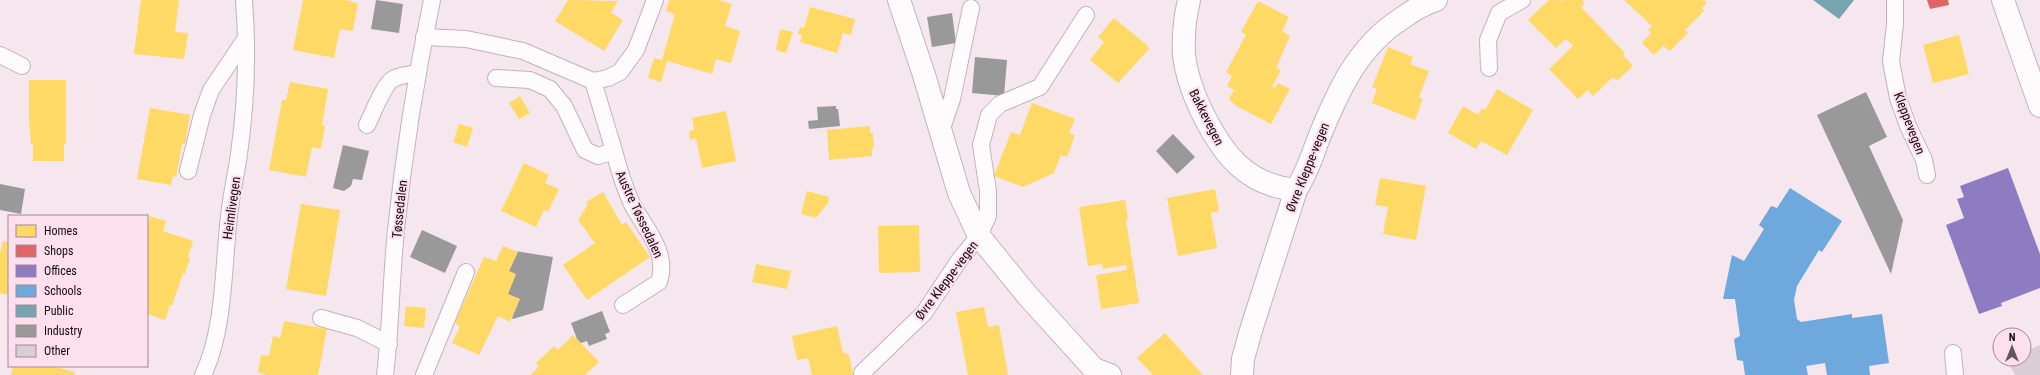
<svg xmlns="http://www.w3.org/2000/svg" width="2040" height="375" font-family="'Roboto Condensed',sans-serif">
<rect width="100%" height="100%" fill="#f6e6ee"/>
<g fill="#ffd966">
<path d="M141,0H179L175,32L188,33L184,59L134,54Z"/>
<path d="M303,0H344L358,3L353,31L340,29L334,58L293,50Z"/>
<path d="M568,0L618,1L611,13L623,20L604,51L555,21Z"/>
<path d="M669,0H719L732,4L725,26L740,31L731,63L716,59L712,74L667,61L661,82L648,78L654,58L662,60L675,14L666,11Z"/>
<path d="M1549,0H1561L1562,2L1564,0H1582L1585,3L1581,7L1625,53L1623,55L1633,66L1617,81L1613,77L1593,96L1588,90L1578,99L1549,69L1573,46L1566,39L1556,48L1528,20Z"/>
<path d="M1624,0H1704L1707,3L1702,8L1704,11L1685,30L1688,33L1670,51L1663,46L1654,55L1642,43L1651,33L1648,30L1652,26Z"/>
<path d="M1258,1L1289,17L1282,31L1290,36L1276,68L1281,70L1272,87L1275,88L1278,83L1290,89L1271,124L1236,106L1229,99L1234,90L1227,86L1232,76L1226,72L1246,35L1241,32Z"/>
<path d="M810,7L855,19L851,35L843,33L837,53L800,42L802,35L798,34L800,27L804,28Z"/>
<path d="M1114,18L1148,46L1149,49L1118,83L1090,60L1104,42L1098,37Z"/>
<path d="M780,29L793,32L786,53L776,50Z"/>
<path d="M1959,35L1969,74L1933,83L1923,45Z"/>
<path d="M1388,47L1413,57L1410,64L1429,71L1419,97L1423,99L1415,120L1372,103L1377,89L1372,87Z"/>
<path d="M29,80H66V144H64V161H33V144H31L29,120Z"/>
<path d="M290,82L328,89L322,125L325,126L321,149L312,147L306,177L269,170L282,100H286Z"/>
<path d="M1497,89L1533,110L1507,155L1481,141L1476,149L1448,133L1463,106L1478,115L1482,108L1485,110Z"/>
<path d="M520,96L530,113L519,119L509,103Z"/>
<path d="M1032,103L1075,119L1069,133L1075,135L1067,157L1061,155L1054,173L1023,187L994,176L1011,132L1020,135Z"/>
<path d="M150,108L190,115L185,144H182L176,177L173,176L171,185L137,179Z"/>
<path d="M726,111L736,161L702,168L696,138L690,140L689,131L694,130L692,118Z"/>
<path d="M459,124L473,128L467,147L453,142Z"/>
<path d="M870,126V133H873L874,148H872V156L829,160L827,130Z"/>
<path d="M524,163L549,175L545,183L559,189L548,212L544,210L536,227L501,211Z"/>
<path d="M1380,178L1426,186L1416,240L1383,234L1388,207L1375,205Z"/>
<path d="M1215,189L1219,211L1211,213L1217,248L1178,256L1167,198Z"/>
<path d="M807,191L829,197L828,203L816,218L801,214Z"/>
<path d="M603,192L622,225L626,222L650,257L587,300L563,265L595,243L578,220L588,204L586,202Z"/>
<path d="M1125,200L1128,219L1126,220L1139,303L1101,309L1096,275L1127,270L1126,265L1103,269L1102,264L1088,266L1079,207Z"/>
<path d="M301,204L340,210L326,296L286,289Z"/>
<path d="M150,216L166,221L163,231L193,241L188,257L190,258L185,274L183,273L172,306L170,305L165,320L147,314V225Z"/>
<path d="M919,225L920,272L879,273L878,226Z"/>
<path d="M3,241L9,242V295L0,293V253Z"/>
<path d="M503,246L518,252L509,271L516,274L508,294L520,299L510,322L498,316L479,355L452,343L460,327L455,323L484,257L496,261Z"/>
<path d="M756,264L791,271L787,289L752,282Z"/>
<path d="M406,306L426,308L424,328L404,326Z"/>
<path d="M984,307L988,327L999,325L1008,375H968L956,312Z"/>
<path d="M284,321L327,329L318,375H266L258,372L261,355L269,356L273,336L280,338Z"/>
<path d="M837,326L843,353H845L849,355L853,375H812L808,358L797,360L792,336Z"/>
<path d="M1165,333L1203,375H1153L1137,358Z"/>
<path d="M573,335L599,362L585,375H530L539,367L536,363L554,346L558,350Z"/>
<path d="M13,366H51L75,372L74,375H11Z"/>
</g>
<path fill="#e06666" d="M1927,0H1948L1949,5L1930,9Z"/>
<path fill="#8e7cc3" d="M2008,168L2040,254V288L2001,303L2002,306L1979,314L1946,225L1964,218L1957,199L1964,197L1960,186Z"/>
<path fill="#6fa8dc" d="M1790,188L1842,221L1822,252L1819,250L1797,286L1794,300L1797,319L1801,322L1852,314V318L1882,314L1889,363L1869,366L1870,375H1827L1825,363L1806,366L1808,375H1745L1743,361L1737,360L1734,339L1740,336L1735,299H1723L1732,255L1744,261L1764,229L1759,225L1771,206L1777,208Z"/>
<path fill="#76a5af" d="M1813,0H1854L1839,19Z"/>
<g fill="#999">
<path d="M376,0L403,4L399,33L371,29Z"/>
<path d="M952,13L956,43L932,47L927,17Z"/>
<path d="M975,57L1007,60L1004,96L972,93Z"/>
<path d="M1866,92L1887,137L1869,146L1903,220L1891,274L1817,115Z"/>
<path d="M836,106V109H838L840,126L809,129L808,121L818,120L817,107Z"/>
<path d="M1173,134L1195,157L1177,174L1156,151Z"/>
<path d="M343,145L369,151L362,180L353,179L351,186L344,191L333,188Z"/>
<path d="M0,184L25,189L21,214L0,210Z"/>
<path d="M422,230L457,246L445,273L410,257Z"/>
<path d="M515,251L553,257L543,310L513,319L512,318L520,299L508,294L516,274L509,271L518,252Z"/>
<path d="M602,311L610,332L605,334L607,339L589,346L587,341L581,343L577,339L571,323Z"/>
</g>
<path fill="#dbcdd4" d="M2040,345V375H2015L2007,361L2024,359V352Z"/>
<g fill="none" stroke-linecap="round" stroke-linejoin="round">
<defs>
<g id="lane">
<path d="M1895,0V24L1891,61L1898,98L1908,126L1924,160L1927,175"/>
<path d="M424,37L466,39L523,51L593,81L608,78L620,72L636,50L655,0"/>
<path d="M0,55L22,66"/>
<path d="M1489,68L1488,40L1499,13L1522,0"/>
<path d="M496,78L530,80L550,89L564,106L585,150L598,156L614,151L593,81"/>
<path d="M367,125C372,115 384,84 393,79C401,75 409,74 418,74"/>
<path d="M940,134L952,99L971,8"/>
<path d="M614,151C619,170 624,187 632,204C645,229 669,252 659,282L623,305"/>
<path d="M188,171L202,115L211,90L246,38"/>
<path d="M321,318L357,328L389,344"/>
<path d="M1953,353L1955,375"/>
<path d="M862,373L924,313L960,259L979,236L988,216V191L981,145L989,115L1000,104L1040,87L1086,15"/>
<path d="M203,375C225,330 223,266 229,217C231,196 236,175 239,154C246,104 248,50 244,0"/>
<path d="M385,375C391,327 391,278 396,230C404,153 416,76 432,0"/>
<path d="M424,375L466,272"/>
</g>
<g id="street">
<path d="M899,0L924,75L959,193L979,236L1027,295L1094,369L1110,375"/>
<path d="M1189,0C1185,17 1183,37 1184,55C1186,74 1193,93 1201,110C1222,153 1245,185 1296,190"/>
<path d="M1242,375L1243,359L1251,330L1296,190C1306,174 1312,157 1318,140C1337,93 1357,47 1401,19C1412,11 1423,4 1436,0"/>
</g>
<path id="secondary" d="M2003,0L2040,106"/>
</defs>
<use href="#lane" stroke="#c1b3ba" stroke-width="18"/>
<use href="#street" stroke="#c1b3ba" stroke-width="24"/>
<use href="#secondary" stroke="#c1b3ba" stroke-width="24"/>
<use href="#lane" stroke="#fefbfc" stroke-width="16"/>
<use href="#street" stroke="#fefbfc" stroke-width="22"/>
<use href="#secondary" stroke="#fefbfc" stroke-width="22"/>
</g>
<g text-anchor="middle" stroke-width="4" stroke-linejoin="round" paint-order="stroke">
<g font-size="13" fill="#15090f" stroke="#fddfed">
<text transform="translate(1207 117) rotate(63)" y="5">Bakkevegen</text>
<text transform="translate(1910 123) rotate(69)" y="5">Kleppevegen</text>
<text transform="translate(1307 167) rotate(-68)" y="5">Øvre Kleppe-vegen</text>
<text transform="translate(231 208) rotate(-82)" y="5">Heimlivegen</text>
<text transform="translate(399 209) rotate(-84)" y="5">Tøssedalen</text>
<text transform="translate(640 214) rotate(65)" y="5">Austre Tøssedalen</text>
<text transform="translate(946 280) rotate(-53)" y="5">Øvre Kleppe-vegen</text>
</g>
</g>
<rect x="8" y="215" width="140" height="152" fill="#fddfed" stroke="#a08994"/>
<rect x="16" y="225" width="20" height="12" fill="#ffd966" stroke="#a08994"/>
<text x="44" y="235" font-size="12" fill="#15090f">Homes</text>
<rect x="16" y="245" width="20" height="12" fill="#e06666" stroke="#a08994"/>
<text x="44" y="255" font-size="12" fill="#15090f">Shops</text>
<rect x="16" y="265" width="20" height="12" fill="#8e7cc3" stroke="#a08994"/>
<text x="44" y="275" font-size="12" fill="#15090f">Offices</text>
<rect x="16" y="285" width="20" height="12" fill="#6fa8dc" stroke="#a08994"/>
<text x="44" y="295" font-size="12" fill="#15090f">Schools</text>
<rect x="16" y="305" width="20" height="12" fill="#76a5af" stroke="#a08994"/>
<text x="44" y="315" font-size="12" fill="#15090f">Public</text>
<rect x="16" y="325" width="20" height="12" fill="#999999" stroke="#a08994"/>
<text x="44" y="335" font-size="12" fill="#15090f">Industry</text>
<rect x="16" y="345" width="20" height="12" fill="#dbcdd4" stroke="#a08994"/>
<text x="44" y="355" font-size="12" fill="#15090f">Other</text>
<g transform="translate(2012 347)"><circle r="19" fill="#fddfed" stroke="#a08994"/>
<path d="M0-3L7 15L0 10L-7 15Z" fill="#64565d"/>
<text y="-6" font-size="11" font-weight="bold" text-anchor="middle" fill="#15090f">N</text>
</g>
</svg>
